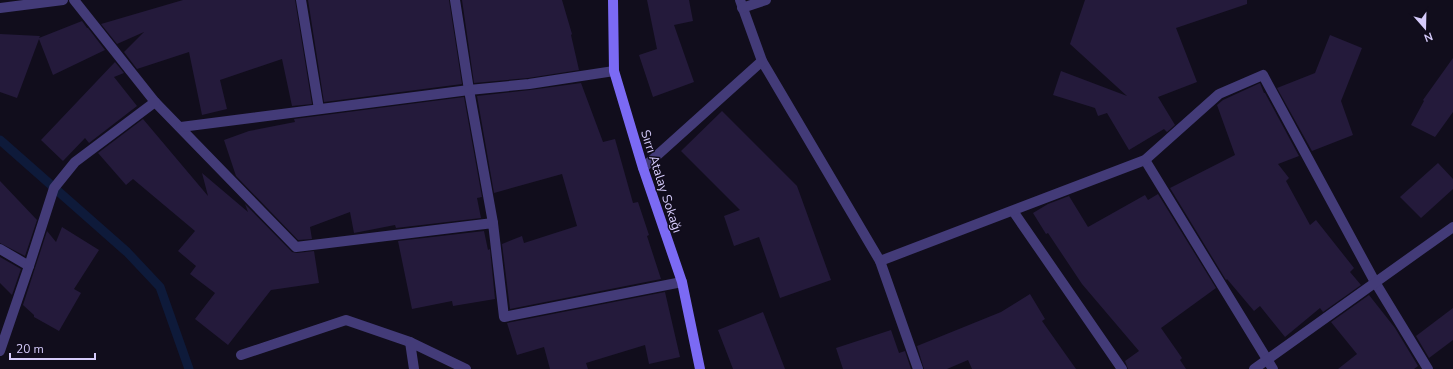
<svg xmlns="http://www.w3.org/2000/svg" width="1453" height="369" font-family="'Nunito Sans',sans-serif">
<rect width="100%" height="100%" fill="#110d1c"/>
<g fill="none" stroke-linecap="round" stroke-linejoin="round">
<path stroke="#0e1a3a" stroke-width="9" d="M0,140L127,252L160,287L189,369"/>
</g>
<g fill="#241a3b">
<path d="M183,0H295L312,104L292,106L282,59L220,80L227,109L202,115L189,52L137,69L124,52L144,32L117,44L101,24Z"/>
<path d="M308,0H449L462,84L324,102Z"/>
<path d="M462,0H562L572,34L571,35L579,70L528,78L474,83Z"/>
<path d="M647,0H689L693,21L674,25L694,82L653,97L639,55L657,49Z"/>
<path d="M1085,0H1247V4L1176,28L1197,82L1158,97L1175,125L1167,132L1164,129L1129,150L1107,113L1098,116L1095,108L1053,95L1061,71L1127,96L1070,44Z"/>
<path d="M82,21L87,28H88L105,50L53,75L39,39L17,98L0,92V34L40,36L39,38Z"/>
<path d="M1330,35L1362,48L1341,101L1353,135L1312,151L1277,88L1315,73Z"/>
<path d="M1453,58V112L1435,137L1411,125L1424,101L1423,100Z"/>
<path d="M115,62L124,73L114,77L137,106L89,143L85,138L63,161L41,140Z"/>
<path d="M581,83L603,142L615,139L633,203L638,202L649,235L647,236L661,279L510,309L502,244L522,236L524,243L577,226L562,174L494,193L477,96L530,90Z"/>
<path d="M1260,83L1264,93H1265L1299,156L1278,164L1289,178L1286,181L1310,225L1316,220L1354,268L1350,272L1361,285L1323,312L1320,308L1285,337L1260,306L1254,311L1227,279L1226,280L1170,188L1235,155L1217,105L1223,100Z"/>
<path d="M464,97L482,197L477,198L481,218L396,228L395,225L354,233L350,212L310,227L312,239L298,240L236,176L224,140L249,131L295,122L294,119Z"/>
<path d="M722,111L797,186L831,280L780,298L759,237L734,246L724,216L740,210L681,151Z"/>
<path d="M143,119L208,196L202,173L248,212L245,204L292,252L297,253L314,251L319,283L271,290L228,345L195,319L215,293L190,274L196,266L178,251L195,231L133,179L126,185L98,153Z"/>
<path d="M1438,163L1453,179V189L1421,218L1400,197Z"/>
<path d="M0,181L37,220L25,256L0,243Z"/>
<path d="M1158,194L1216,288L1161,328L1182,358L1180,360L1186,369H1128L1125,361L1139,351L1082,284L1048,233L1046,234L1033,213L1048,204L1069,196L1088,227L1145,195L1148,200Z"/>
<path d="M62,227L99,250L74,289L81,293L59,331L34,317V315L23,305L47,231L56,242Z"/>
<path d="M484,231L488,250L490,249L495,299L453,306L452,301L412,309L398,241Z"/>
<path d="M0,257L21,269L12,295L0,283Z"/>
<path d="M665,292L680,357L649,364L645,345L586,363L588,369H550L544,347L517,355L507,323Z"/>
<path d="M1030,294L1045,319L1042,321L1076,369H972L968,360L947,369H924L917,346L1001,312Z"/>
<path d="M1369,295L1395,328L1418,366L1414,369H1338L1357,354L1331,322Z"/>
<path d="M1453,308V340L1429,358L1416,336Z"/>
<path d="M763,312L785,369H733L718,330Z"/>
<path d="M891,330L899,353L905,351L911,369H843L836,348Z"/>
</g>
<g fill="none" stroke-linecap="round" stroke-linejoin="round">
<g stroke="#433b78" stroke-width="10">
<path d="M74,0L155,102L296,247L493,223L504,317L682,282"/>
<path d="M301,0L319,109"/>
<path d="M455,0L469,90L493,223"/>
<path d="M740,0L762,61L880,261"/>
<path d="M0,8L63,0"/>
<path d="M742,8L766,0"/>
<path d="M181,127L469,90L529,84L614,71"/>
<path d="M1145,160L1273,369"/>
<path d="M643,168L762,61"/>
<path d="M1013,211L1122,369"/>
<path d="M0,249L29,266L0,351"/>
<path d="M29,266L54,188L75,162L155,102"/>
<path d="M241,355L346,320L410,342"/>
<path d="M414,369L410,342L466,369"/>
<path d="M918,369L880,261L1145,160L1219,94L1263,75L1375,282L1428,369"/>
<path d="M1254,369L1453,227"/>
</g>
<path stroke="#7b6af4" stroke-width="10" d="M613,0L614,71L643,168L682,282L700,369"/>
</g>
<g text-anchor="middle" stroke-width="3" stroke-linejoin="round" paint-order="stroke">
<g font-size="13" fill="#d6cbfb" stroke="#110d1c">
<text transform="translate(662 181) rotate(72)" y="5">Sırrı Atalay Sokağı</text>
</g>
</g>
<g transform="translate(1425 28) rotate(160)" stroke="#110d1c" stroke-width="3" paint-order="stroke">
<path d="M0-3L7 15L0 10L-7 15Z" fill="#d6cbfb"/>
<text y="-6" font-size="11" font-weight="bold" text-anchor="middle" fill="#d6cbfb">N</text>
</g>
<path d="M10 353v6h85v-6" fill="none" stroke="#d6cbfb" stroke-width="2"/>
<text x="16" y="353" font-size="12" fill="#d6cbfb" stroke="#110d1c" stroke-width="3" paint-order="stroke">20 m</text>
</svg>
